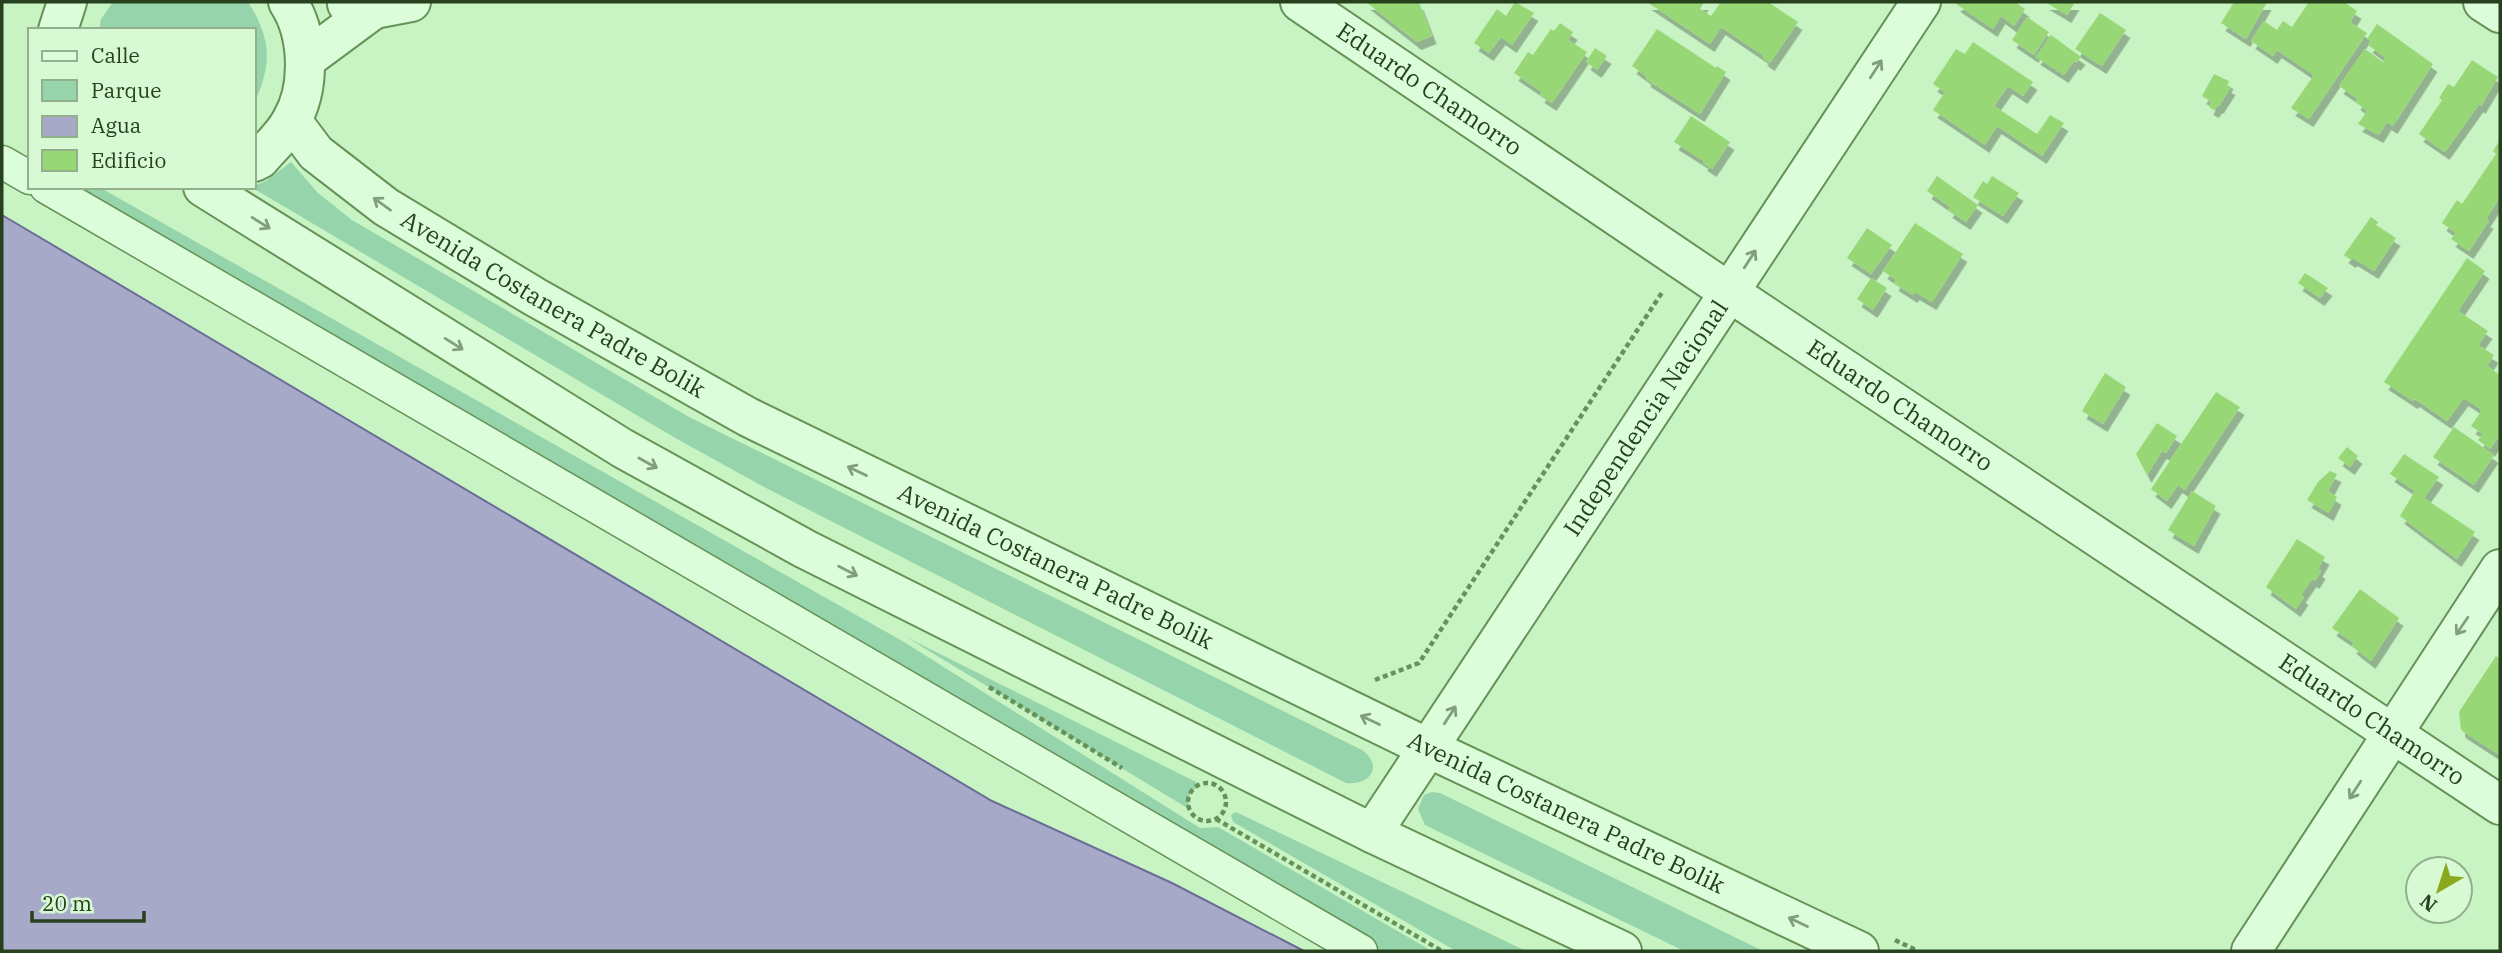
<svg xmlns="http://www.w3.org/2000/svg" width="2502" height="953" font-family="'IBM Plex Serif',serif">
<defs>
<filter id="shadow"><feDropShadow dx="4.5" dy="8" stdDeviation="0" flood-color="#0004"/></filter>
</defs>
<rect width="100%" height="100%" fill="#c8f4c4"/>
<g fill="#96d4ab">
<path d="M113,2H248C272,40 272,64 254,104V30H99L101,19Z"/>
<path d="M291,162L318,193L352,220L689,417L1362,750C1384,766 1370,786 1346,783L766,488L677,439L251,187L266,181Z"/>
<path d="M56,187H99L904,642L1200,828L1218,827L1432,951H1370Z"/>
<path d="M906,637L1200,784L1190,793L1189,809Z"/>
<path d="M1432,792L1440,793L1763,951H1684L1425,825L1418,809L1424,795Z"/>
<path d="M1236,812L1526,951H1456L1233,822L1231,815Z"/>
</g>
<path fill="#a6a9c7" stroke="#6b6d96" stroke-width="2" d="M2,215L992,801L1172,883L1304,951H2Z"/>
<g fill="#98d775" filter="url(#shadow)">
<path d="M1366,2H1419L1432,36L1417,42Z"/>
<path d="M1515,2L1534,13L1512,45L1501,37L1489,53L1474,43L1497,9L1506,16Z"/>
<path d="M1647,2H1704L1700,9L1711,16L1721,2H1768L1798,22L1770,63L1763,58L1764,56L1721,27L1710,44Z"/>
<path d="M1958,2H2015L2025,9L2014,26L2001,16L1993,29L1956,4Z"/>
<path d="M2045,2H2075L2067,15Z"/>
<path d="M2234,2H2267L2246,39L2221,23Z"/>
<path d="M2309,2H2344L2357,11L2350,22L2367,33L2309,119L2291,108L2314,75L2277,50L2273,56L2251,41L2264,21L2277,30L2283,21L2292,27Z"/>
<path d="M2100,13L2126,30L2102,66L2075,49Z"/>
<path d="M2027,17L2049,32L2034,55L2012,40Z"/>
<path d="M1560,23L1573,32L1568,40L1587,52L1552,103L1540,95L1542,92L1514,73L1528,52L1533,55L1551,29L1554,31Z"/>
<path d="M2377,24L2433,64L2393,126L2387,122L2379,135L2358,124L2367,111L2356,102L2358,99L2339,86L2365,49L2383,62L2386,58L2368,45L2371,41L2367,39Z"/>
<path d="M1657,29L1716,68L1717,66L1726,72L1700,114L1646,79L1647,77L1632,66Z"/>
<path d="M2051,35L2081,57L2076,63L2074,61L2064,75L2036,57Z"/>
<path d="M1973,42L2033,82L2023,96L2008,86L1994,106L2037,134L2050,115L2064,123L2042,156L1997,126L1985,145L1933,110L1945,92L1933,84L1956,49L1965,54Z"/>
<path d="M1595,48L1607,56L1597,70L1586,62Z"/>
<path d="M2472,60L2498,77L2481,106L2479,104L2445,152L2419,134L2442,100L2439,98L2448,84L2454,87Z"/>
<path d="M2214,74L2229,81L2227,85L2231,87L2219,106L2218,105L2214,110L2209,107L2211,102L2202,96Z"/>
<path d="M1691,116L1730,142L1712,169L1703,163L1704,161L1674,142Z"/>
<path d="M2500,140V197L2486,219L2489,221L2469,251L2451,239L2456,233L2442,223L2457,200L2462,204L2496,154L2493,151Z"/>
<path d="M1937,176L1978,205L1966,222L1948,210L1950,207L1927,191Z"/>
<path d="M1992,176L2019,193L2003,216L1973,197L1983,181L1987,184Z"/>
<path d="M2371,217L2378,222L2376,225L2396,238L2374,271L2353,258L2351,260L2344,255Z"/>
<path d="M1915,223L1963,254L1932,302L1915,292L1913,295L1894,283L1896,280L1883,271Z"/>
<path d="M1867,228L1892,245L1871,274L1847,258Z"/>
<path d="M2467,258L2485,271L2458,311L2488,331L2478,345L2494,355L2487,366L2500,375V435L2490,449L2478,440L2483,434L2471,426L2482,410L2464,398L2447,421L2415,399L2413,401L2384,382Z"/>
<path d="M2305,273L2328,288L2320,298L2298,283Z"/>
<path d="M1871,278L1887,288L1873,310L1857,299Z"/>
<path d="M2105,373L2126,387L2103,424L2082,411Z"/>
<path d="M2216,392L2240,407L2185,490L2178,485L2167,501L2151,489Z"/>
<path d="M2157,423L2177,436L2166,453L2162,451L2147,475L2136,454Z"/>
<path d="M2454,427L2494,455L2474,485L2433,457Z"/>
<path d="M2347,447L2358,456L2350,467L2338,458Z"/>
<path d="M2404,454L2439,477L2424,498L2475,532L2457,559L2400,516L2415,491L2390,474Z"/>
<path d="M2330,471L2337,474L2328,491L2337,497L2329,513L2307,500L2318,482Z"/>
<path d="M2192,491L2216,506L2194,546L2168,530Z"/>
<path d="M2297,539L2325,557L2318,569L2321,571L2315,581L2312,579L2301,595L2304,597L2296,609L2266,587Z"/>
<path d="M2360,589L2399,618L2371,661L2352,646L2354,643L2332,628Z"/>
<path d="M2496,656L2500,659V750L2498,754L2461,730L2459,712Z"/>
</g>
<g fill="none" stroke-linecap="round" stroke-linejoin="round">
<defs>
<g id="pedestrian">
<path d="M2,162L30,178"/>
<path d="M46,187L1361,951"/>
</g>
<g id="minor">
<path id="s1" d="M1300,2L1729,292L2500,805"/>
<path d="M2483,2L2500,13"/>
<path d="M347,4L374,9L411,2"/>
<path d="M305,60L374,9"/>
<path id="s2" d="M1372,833L1921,2"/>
<path d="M2251,951L2500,569"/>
</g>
<g id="tertiary">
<path d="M58,30L67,2"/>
<path id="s3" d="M292,121L316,153L386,207L535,297L748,417L1428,748L1859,951"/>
<path d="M254,162L260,159C270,147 284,135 291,121C311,88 309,34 288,2"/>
<path d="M203,187L622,448L805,549L1372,833L1622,951"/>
</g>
</defs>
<use href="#pedestrian" stroke="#659257" stroke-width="35"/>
<use href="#minor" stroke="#659257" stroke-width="42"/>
<use href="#tertiary" stroke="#659257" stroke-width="42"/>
<g stroke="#659257" stroke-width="4.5" stroke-dasharray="5 3.5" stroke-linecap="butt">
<path d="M1375,680L1419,663L1663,291"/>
<path d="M989,687L1122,768"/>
<circle cx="1207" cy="802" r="19"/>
<path d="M1216,819L1442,951"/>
<path d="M1895,940L1918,951"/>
</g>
<use href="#pedestrian" stroke="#dcfdd9" stroke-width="32"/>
<use href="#minor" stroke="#dcfdd9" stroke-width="38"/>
<use href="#tertiary" stroke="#dcfdd9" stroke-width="38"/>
</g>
<defs><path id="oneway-shaft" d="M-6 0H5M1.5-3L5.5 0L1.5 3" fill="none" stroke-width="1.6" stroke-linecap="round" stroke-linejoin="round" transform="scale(1.75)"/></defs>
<g stroke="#829e7b">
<use href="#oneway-shaft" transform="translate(1876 69) rotate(-57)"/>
<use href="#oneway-shaft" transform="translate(382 204) rotate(-144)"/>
<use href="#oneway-shaft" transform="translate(261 223) rotate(32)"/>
<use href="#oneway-shaft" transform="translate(1750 259) rotate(-57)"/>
<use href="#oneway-shaft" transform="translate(454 344) rotate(32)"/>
<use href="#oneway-shaft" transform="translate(648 463) rotate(29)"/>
<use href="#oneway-shaft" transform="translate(857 471) rotate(-154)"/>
<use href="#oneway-shaft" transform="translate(848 571) rotate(27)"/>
<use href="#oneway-shaft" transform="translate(2462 626) rotate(124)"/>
<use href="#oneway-shaft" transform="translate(1450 715) rotate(-57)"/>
<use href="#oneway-shaft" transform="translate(1370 720) rotate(-154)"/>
<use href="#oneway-shaft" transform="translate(2355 790) rotate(123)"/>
<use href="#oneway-shaft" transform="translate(1798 922) rotate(-155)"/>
</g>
<g text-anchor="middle" stroke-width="6" stroke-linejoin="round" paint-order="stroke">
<g font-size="24" fill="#27401d" stroke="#d7fad5">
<text dy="8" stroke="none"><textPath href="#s1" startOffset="156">Eduardo Chamorro</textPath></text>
<text dy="8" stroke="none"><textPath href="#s3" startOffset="322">Avenida Costanera Padre Bolik</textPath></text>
<text dy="8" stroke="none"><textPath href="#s1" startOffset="723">Eduardo Chamorro</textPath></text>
<text dy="8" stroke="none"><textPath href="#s2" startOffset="497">Independencia Nacional</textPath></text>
<text dy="8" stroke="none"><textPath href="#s3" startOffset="889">Avenida Costanera Padre Bolik</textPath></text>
<text dy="8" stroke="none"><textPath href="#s1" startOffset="1290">Eduardo Chamorro</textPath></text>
<text dy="8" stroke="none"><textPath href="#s3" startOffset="1456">Avenida Costanera Padre Bolik</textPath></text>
</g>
</g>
<rect width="2502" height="953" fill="none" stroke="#27401d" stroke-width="7"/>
<rect x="28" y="28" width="228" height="161" fill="#d7fad5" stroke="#91b08b" stroke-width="2"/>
<rect x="42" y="51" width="35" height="10" fill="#dcfdd9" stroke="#91b08b" stroke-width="2"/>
<text x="91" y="63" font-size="21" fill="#27401d">Calle</text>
<rect x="42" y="80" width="35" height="21" fill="#96d4ab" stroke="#91b08b" stroke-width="2"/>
<text x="91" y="98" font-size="21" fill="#27401d">Parque</text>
<rect x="42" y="116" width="35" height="21" fill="#a6a9c7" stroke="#91b08b" stroke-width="2"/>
<text x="91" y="133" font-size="21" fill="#27401d">Agua</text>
<rect x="42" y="150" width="35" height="21" fill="#98d775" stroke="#91b08b" stroke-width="2"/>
<text x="91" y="168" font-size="21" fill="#27401d">Edificio</text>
<g transform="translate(2439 890) rotate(219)"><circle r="33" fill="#d7fad5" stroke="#91b08b" stroke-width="2"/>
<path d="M0-5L12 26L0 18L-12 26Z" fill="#8ba91f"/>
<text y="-10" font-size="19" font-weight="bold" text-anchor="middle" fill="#27401d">N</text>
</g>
<path d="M32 911v10h112v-10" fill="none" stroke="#27401d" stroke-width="3.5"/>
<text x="42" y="911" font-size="21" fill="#27401d" stroke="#d7fad5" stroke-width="5" paint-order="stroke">20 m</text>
</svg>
